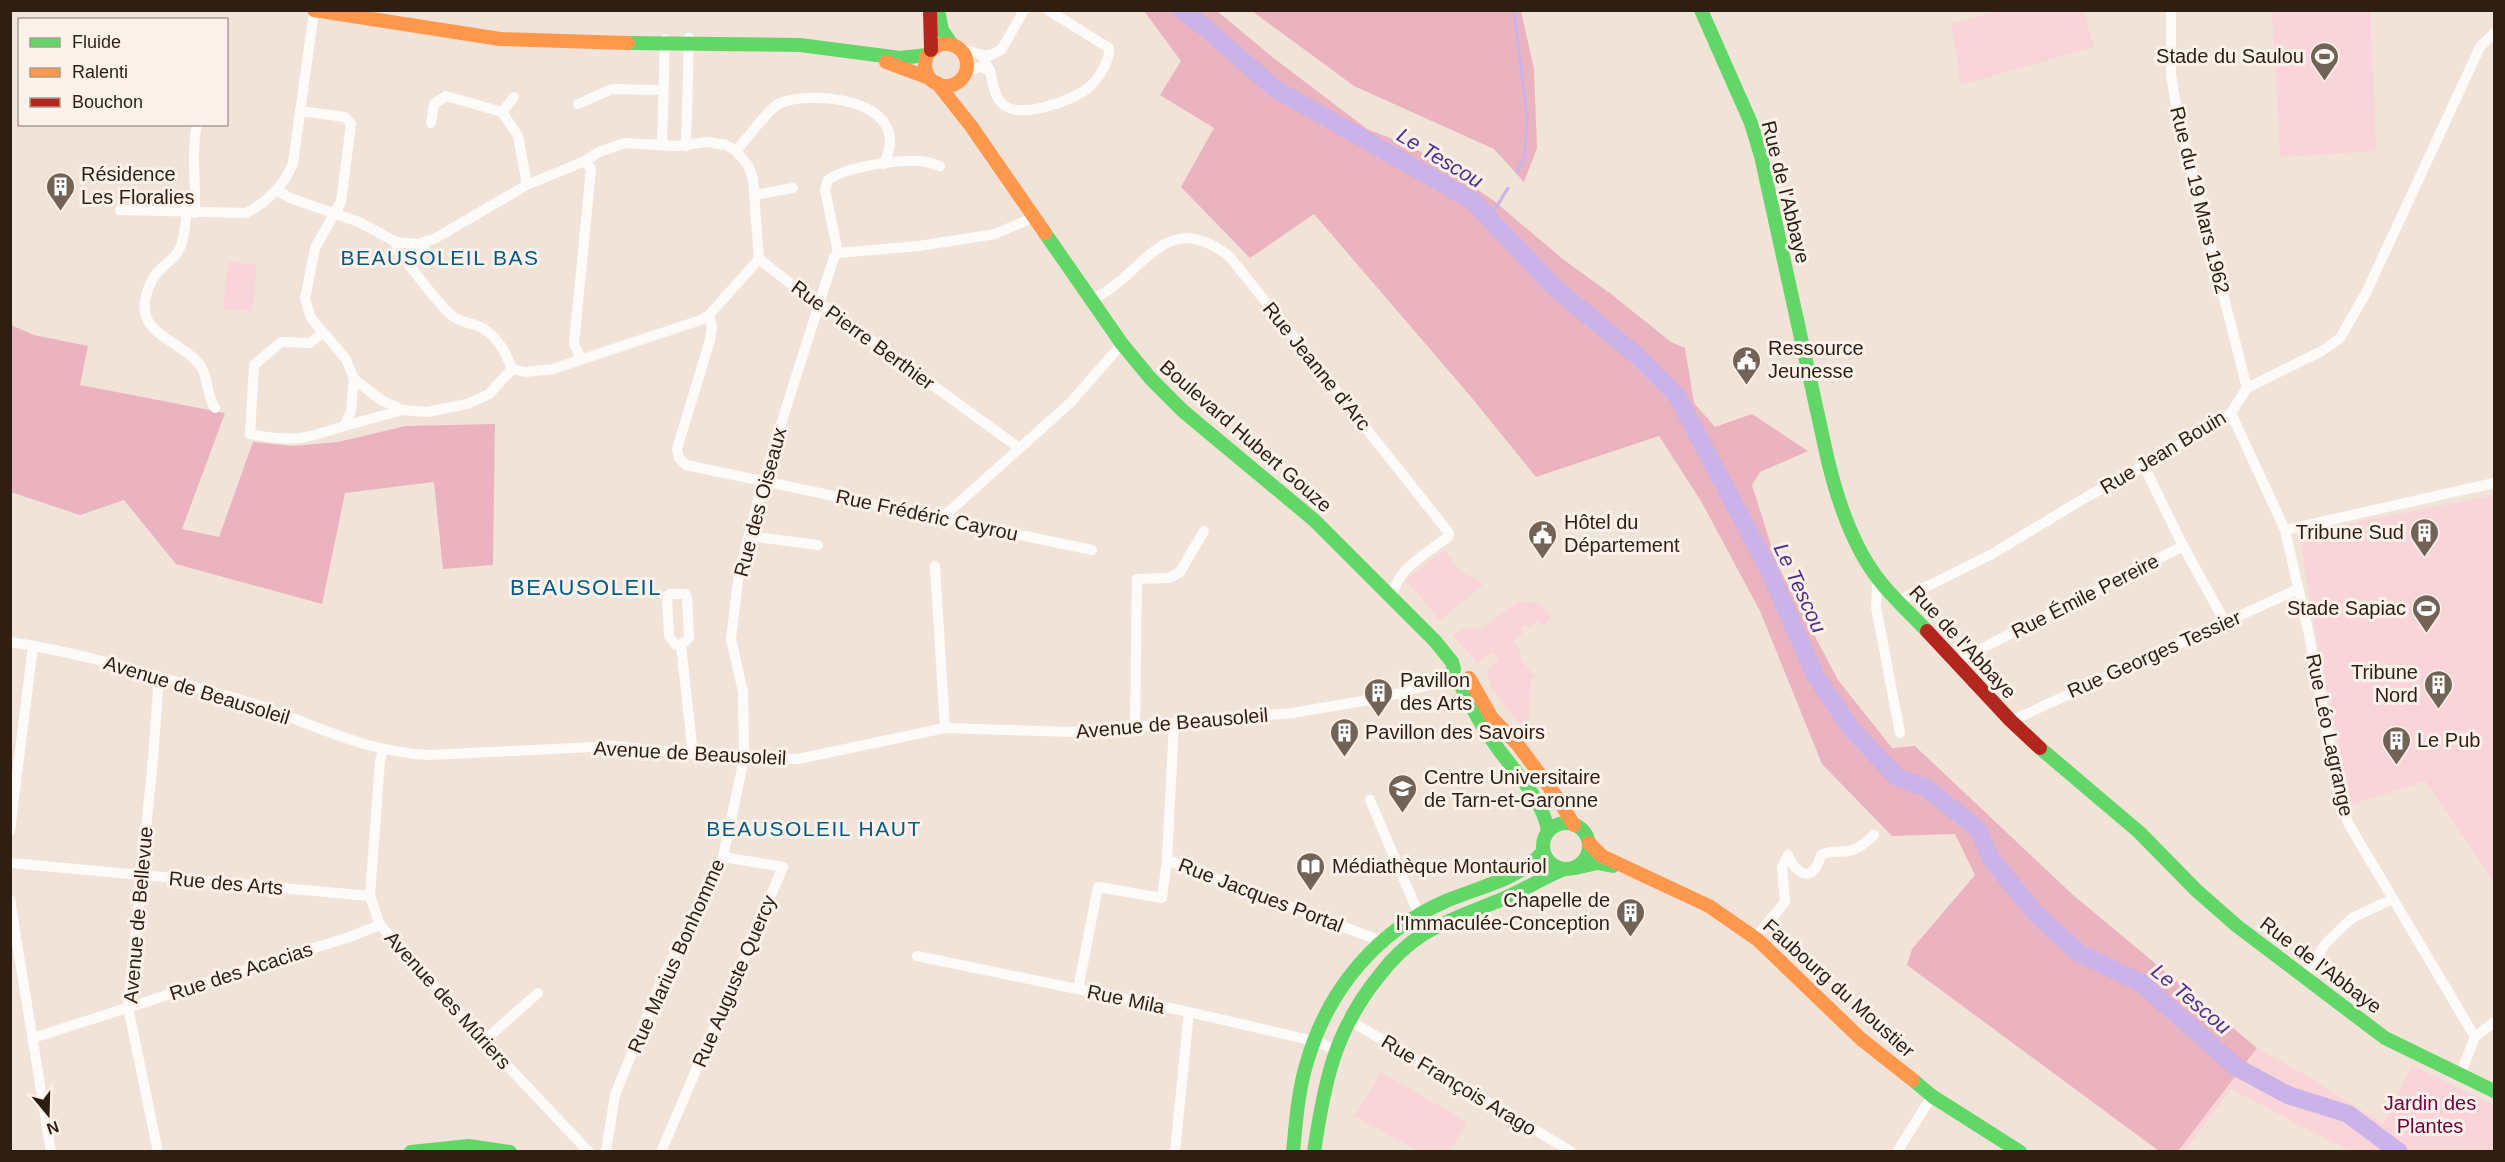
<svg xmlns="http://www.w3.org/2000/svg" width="2505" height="1162" font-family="Helvetica,sans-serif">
<rect width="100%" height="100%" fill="#f2e3d8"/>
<g fill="#f9d5d9">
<path d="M1996,11H2083L2094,47L1960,85L1952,24Z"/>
<path d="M2272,11H2370L2376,151L2280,157Z"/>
<path d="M228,262L257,265L252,312L223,309Z"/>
<path d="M2494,495V882L2425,781L2350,805L2324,673H2322L2301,542L2326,534L2327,536L2340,533L2341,536L2349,534L2347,525L2363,521Z"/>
<path d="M1444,550L1461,572L1478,580L1483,585L1440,620L1406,580Z"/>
<path d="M1520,601L1540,604L1547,612H1551V617L1544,627L1538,620L1529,627L1526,624L1520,629L1523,633L1513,641L1519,649L1522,661L1535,676L1531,679L1528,728H1522L1491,687L1489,677L1485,672L1499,661L1492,652L1477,663L1453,635L1463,628L1481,629Z"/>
<path d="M2257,1048L2309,1077L2383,1124L2412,1065L2494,1105V1151H2350L2231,1089L2184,1151L2178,1152Z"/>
<path d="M1381,1072L1467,1122L1450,1151H1418L1355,1116Z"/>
</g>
<g fill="#ebb2bf">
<path d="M1144,11H1217L1271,56L1367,129L1413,147L1493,200L1564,260L1611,294L1671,342L1685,348L1694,403L1715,427L1752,414L1808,451L1760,472L1752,485L1777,564L1838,680L1892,748L1915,746L2073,895L2257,1048L2178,1151H2159L1907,965L1912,949L1975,875L1955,834L1892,836L1822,764L1760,611L1701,501L1659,436L1536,477L1472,398L1314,214L1250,258L1181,187L1214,128L1160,95L1181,61Z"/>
<path d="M1252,11H1521L1534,69L1537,148L1524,182L1494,149L1354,86Z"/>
<path d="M11,325L34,335L88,346L80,385L225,413L182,529L219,537L253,442L292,446L338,442L406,426L495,424L493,565L443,569L434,482L345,493L322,604L176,564L124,500L80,515L11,492Z"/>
</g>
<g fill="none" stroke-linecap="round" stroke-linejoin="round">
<g stroke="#c9b3e9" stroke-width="3">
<path d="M1514,10L1527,118L1525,156L1517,172"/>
<path d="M1489,219L1508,188"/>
</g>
<path stroke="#c9b3e9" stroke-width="18" d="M1182,10L1207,29L1274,88L1473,201L1554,287L1635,354L1677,396L1768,568L1816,677L1853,731L1897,777L1926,788L1977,828L1992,860L2035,913L2079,953L2141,983L2236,1067L2288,1095L2348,1114L2399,1152"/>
<g stroke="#fdfbf9" stroke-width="10">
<path d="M2171,10V75L2178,117L2247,388"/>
<path d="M958,48L982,55L990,71L981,67L965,71"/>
<path d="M982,55H991L1002,49L1024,10"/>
<path d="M990,71C993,83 994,98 1004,105C1021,119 1072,101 1088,88C1098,80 1110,61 1109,48L1048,10"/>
<path d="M578,104L612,89L662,90"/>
<path d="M300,111L345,117L351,124L341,202L315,248L305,299L311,318L346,359L354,379L381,400L403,410L427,412L467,404L489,394L512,369"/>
<path d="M502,112L514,97"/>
<path d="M431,123L434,104L446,96L502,112L518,136L527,185"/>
<path d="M662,145L665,39"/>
<path d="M686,146L689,38"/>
<path d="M736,151C745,141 770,107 780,103C808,92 880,97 889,133C892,144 888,154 884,164"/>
<path d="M277,190L290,198L359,222L396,242L417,244L434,239L527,185L585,161L599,152L625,143L675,146L707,142L726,145L736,151L748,165L753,179L759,259L818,305L827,308L1019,448"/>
<path d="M755,195L793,188"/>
<path d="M120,210L246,213C267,203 285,184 293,163L314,11"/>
<path d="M187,213C184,227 185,246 174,257C167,264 157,270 152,280C125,335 178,336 200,365C209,378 206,395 215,408"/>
<path d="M195,213C196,184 191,153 197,124"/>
<path d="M396,242L397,249C414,270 430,295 450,314C458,321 465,322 475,325C495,331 505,351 512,369"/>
<path d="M838,253L825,190L828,180C846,166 898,160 921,161C927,162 934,164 940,166"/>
<path d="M408,264L424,250V243"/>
<path d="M1091,299C1142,281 1162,203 1230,257L1449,533L1448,537C1427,553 1394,570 1392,599"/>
<path d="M709,315L712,327L710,340L677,449L679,458L686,465L1092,550"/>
<path d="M323,332L310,343L281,342L254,365L250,434C294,442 302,440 344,426L351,411L354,379"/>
<path d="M581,359L574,344L591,169L585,161"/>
<path d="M512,369L525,372L553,369L701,320L709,315L759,259"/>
<path d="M2231,413L2285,530L2309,635L2341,803L2348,823L2475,1037"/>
<path d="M344,426L403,410"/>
<path d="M2144,466L2183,546L2225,622"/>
<path d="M942,518L1070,403L1122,344"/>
<path d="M2285,530L2494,483"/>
<path d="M749,536L818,545"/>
<path d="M935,566L945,728"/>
<path d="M1879,580L1877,586L1876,607L1900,733"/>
<path d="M1898,601L1992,554L2088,496L2144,466L2231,413L2247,388L2322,351L2340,338L2366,293L2480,47L2494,33"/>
<path d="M10,642C70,651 127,667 184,684C211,691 238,698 263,707C322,728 366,752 430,755L614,746L744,759H798L945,728L1073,732L1292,713L1381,698L1451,679"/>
<path d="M681,645L675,644L669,636L667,597L670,594H685L687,597L689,638L681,645L693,754"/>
<path d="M1955,662L2183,546"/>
<path d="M2011,721L2298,589"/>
<path d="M1135,726L1137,579L1169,578L1180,572L1204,531"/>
<path d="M383,750L380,761L370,896L380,925L484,1041L589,1152"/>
<path d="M1370,800L1419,915"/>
<path d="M10,831L33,646"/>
<path d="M1788,855C1798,877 1813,883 1821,855C1831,850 1838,853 1849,851C1859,849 1866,842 1874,835"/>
<path d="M1167,860L1381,941"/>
<path d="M10,863L370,896"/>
<path d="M10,900L51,1152"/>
<path d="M1755,938L1785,902L1782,868L1788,855"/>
<path d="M917,956L1189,1012L1314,1041L1334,1049"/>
<path d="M2303,977L2326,943L2352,918L2393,899"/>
<path d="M1078,989L1098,887L1162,898L1167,860L1174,724"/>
<path d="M1347,1019L1572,1152"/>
<path d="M33,1038L349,937L380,925"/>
<path d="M484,1041L538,993"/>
<path d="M2460,1075L2475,1037L2494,1022"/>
<path d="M158,1152L128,1007L153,759L159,676"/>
<path d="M606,1152L615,1095L662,979L723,857L744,759L743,692L731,639L739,573L763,481L834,257L838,253L919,246L995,234L1034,217"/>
<path d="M661,1152L783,867L723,857"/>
<path d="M1175,1152L1189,1012"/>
<path d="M1897,1152L1932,1096"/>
</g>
<g stroke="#63d668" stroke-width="14">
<path d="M938,10L942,30L952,45"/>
<path d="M1701,10L1751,123L1761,156L1828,461C1838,502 1853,547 1879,580C1893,598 1911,614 1927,631"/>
<path d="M628,43L800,45L900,58L927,55"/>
<path d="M1045,233L1122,344L1151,379L1183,411L1314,520L1435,641L1452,662L1454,669"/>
<path d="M1461,686C1471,707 1483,728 1497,747C1516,774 1541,796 1548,830"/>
<path d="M2040,748L2139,832L2196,890L2237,926L2385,1038L2494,1091"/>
<circle cx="1566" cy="846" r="23"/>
<path d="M1575,868L1598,863L1613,866"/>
<path d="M1913,1080L1932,1096L2020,1152"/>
<path d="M411,1152L469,1146L510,1152"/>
<path d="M1293,1152C1296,1122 1298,1091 1307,1062C1328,989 1377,931 1446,901C1479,887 1518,880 1543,852"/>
<path d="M1314,1152C1324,1084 1334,1031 1379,976C1391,960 1405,946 1422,935C1448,919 1477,910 1505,898C1524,890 1542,878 1562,870"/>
</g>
<g stroke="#ff974d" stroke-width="14">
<path d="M314,10L500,39L628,43"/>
<circle cx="946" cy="65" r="21"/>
<path d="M886,62L929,78"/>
<path d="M937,83L971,126L1045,233"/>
<path d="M1469,678L1492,718L1518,745L1556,796L1574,825"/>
<path d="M1589,843L1602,856L1709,906L1758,940L1861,1039L1913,1080"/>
</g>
<g stroke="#b3261e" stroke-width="14">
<path d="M930,10L931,50"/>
<path d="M1927,631L2011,721L2040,748"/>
</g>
</g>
<defs>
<symbol id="stadium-pin" viewBox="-11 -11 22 30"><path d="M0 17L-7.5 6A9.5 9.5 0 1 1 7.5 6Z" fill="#736357" stroke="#fcf2eb"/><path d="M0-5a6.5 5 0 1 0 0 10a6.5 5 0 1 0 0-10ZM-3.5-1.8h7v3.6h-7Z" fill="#fff"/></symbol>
<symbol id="building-pin" viewBox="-11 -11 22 30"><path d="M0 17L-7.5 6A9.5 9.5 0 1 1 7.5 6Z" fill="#736357" stroke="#fcf2eb"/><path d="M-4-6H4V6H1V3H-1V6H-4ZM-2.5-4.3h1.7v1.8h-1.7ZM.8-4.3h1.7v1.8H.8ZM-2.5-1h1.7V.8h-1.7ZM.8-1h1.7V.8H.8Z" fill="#fff"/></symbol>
<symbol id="civic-pin" viewBox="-11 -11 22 30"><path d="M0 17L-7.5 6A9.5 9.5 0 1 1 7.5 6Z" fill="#736357" stroke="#fcf2eb"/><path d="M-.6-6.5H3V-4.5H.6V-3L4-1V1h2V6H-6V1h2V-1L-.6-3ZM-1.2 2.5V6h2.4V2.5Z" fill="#fff"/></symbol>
<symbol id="university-pin" viewBox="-11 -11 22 30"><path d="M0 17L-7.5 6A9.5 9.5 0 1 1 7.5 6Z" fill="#736357" stroke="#fcf2eb"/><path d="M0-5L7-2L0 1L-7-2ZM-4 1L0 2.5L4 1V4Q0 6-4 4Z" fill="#fff"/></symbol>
<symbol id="library-pin" viewBox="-11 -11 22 30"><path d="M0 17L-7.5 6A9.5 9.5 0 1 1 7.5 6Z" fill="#736357" stroke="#fcf2eb"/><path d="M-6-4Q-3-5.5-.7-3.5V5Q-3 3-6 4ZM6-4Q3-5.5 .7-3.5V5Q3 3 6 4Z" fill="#fff"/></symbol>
</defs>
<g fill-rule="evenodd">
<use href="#stadium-pin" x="2308" y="40" width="33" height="45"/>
<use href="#building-pin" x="44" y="170" width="33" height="45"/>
<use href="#civic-pin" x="1730" y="344" width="33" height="45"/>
<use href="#building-pin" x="2408" y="516" width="33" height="45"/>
<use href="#civic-pin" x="1526" y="518" width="33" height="45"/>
<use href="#stadium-pin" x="2410" y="592" width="33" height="45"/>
<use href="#building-pin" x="2422" y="668" width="33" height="45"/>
<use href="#building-pin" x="1362" y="676" width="33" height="45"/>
<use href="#building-pin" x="1328" y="716" width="33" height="45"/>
<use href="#building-pin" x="2380" y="724" width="33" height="45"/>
<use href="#university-pin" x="1386" y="772" width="33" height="45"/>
<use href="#library-pin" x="1294" y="850" width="33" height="45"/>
<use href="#building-pin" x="1614" y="896" width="33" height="45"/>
</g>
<g text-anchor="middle" stroke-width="6" stroke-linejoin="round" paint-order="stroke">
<g font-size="20" fill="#2f1e12" stroke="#fcf2eb" text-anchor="start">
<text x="2304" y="63" text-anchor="end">Stade du Saulou</text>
<text x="81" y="181">Résidence<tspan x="81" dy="23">Les Floralies</tspan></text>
<text x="1768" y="355">Ressource<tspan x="1768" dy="23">Jeunesse</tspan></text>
<text x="1564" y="529">Hôtel du<tspan x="1564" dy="23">Département</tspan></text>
<text x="2404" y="539" text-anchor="end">Tribune Sud</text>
<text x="2406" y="615" text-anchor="end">Stade Sapiac</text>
<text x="2418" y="679" text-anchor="end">Tribune<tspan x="2418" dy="23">Nord</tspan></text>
<text x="1400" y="687">Pavillon<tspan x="1400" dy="23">des Arts</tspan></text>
<text x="1365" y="739">Pavillon des Savoirs</text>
<text x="2417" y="747">Le Pub</text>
<text x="1424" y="784">Centre Universitaire<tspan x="1424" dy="23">de Tarn-et-Garonne</tspan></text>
<text x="1332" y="873">Médiathèque Montauriol</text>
<text x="1610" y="907" text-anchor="end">Chapelle de<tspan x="1610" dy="23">l'Immaculée-Conception</tspan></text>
</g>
<g font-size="20" fill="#2f1e12" stroke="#fcf2eb">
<text transform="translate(1786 192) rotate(76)" y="7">Rue de l'Abbaye</text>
<text transform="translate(2200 200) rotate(76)" y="7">Rue du 19 Mars 1962</text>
<text transform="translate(863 335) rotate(36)" y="7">Rue Pierre Berthier</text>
<text transform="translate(1317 366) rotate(51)" y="7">Rue Jeanne d'Arc</text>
<text transform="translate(1246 436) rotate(41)" y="7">Boulevard Hubert Gouze</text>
<text transform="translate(2163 452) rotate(-31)" y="7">Rue Jean Bouin</text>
<text transform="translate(760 502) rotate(-75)" y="7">Rue des Oiseaux</text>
<text transform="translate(927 515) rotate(12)" y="7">Rue Frédéric Cayrou</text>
<text transform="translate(2085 596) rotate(-27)" y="7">Rue Émile Pereire</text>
<text transform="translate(1963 642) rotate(47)" y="7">Rue de l'Abbaye</text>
<text transform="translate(2154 654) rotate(-24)" y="7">Rue Georges Tessier</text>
<text transform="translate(197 690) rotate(17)" y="7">Avenue de Beausoleil</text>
<text transform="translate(1172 723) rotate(-5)" y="7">Avenue de Beausoleil</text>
<text transform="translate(2330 735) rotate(78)" y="7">Rue Léo Lagrange</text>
<text transform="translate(690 753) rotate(3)" y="7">Avenue de Beausoleil</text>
<text transform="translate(226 883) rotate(5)" y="7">Rue des Arts</text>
<text transform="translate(1261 895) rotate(21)" y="7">Rue Jacques Portal</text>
<text transform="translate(138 915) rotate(-85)" y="7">Avenue de Bellevue</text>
<text transform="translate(676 956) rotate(-66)" y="7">Rue Marius Bonhomme</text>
<text transform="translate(2321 965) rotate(37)" y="7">Rue de l'Abbaye</text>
<text transform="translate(241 971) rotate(-18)" y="7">Rue des Acacias</text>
<text transform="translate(734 981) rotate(-67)" y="7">Rue Auguste Quercy</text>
<text transform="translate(1839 988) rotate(42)" y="7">Faubourg du Moustier</text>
<text transform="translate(1126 999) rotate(12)" y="7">Rue Mila</text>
<text transform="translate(448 1000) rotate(48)" y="7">Avenue des Mûriers</text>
<text transform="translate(1459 1085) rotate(31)" y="7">Rue François Arago</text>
</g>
<g font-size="20" fill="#71003c" stroke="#fcf2eb">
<text x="2430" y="1110">Jardin des<tspan x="2430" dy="23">Plantes</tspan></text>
</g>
<g font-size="21" font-style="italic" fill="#522d8a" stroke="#fcf2eb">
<text transform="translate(1440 158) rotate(31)" y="7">Le Tescou</text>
<text transform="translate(1800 588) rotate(65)" y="7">Le Tescou</text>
<text transform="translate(2191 999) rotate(40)" y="7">Le Tescou</text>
</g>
<g font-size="21" letter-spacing="1.5" fill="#005c86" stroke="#fcf2eb">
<text x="440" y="265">BEAUSOLEIL BAS</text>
<text x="814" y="836">BEAUSOLEIL HAUT</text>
</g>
<g font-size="22" letter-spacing="1.5" fill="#005c86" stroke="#fcf2eb">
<text x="586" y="595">BEAUSOLEIL</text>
</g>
</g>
<rect width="2505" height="1162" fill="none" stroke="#2f1e12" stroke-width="24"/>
<rect x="18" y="18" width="210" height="108" fill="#fcf2eb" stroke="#aa9d94" stroke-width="1.5"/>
<rect x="30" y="38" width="30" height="9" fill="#63d668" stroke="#aa9d94" stroke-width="1.5"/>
<text x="72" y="48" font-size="18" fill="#2f1e12">Fluide</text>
<rect x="30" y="68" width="30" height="9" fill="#ff974d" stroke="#aa9d94" stroke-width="1.5"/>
<text x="72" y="78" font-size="18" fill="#2f1e12">Ralenti</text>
<rect x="30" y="98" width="30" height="9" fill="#b3261e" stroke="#aa9d94" stroke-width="1.5"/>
<text x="72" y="108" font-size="18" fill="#2f1e12">Bouchon</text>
<g transform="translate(48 1114) rotate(161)" stroke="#fcf2eb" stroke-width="4.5" paint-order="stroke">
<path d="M0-4.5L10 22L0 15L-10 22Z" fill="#2f1e12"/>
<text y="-9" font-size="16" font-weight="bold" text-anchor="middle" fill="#2f1e12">N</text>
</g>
</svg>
